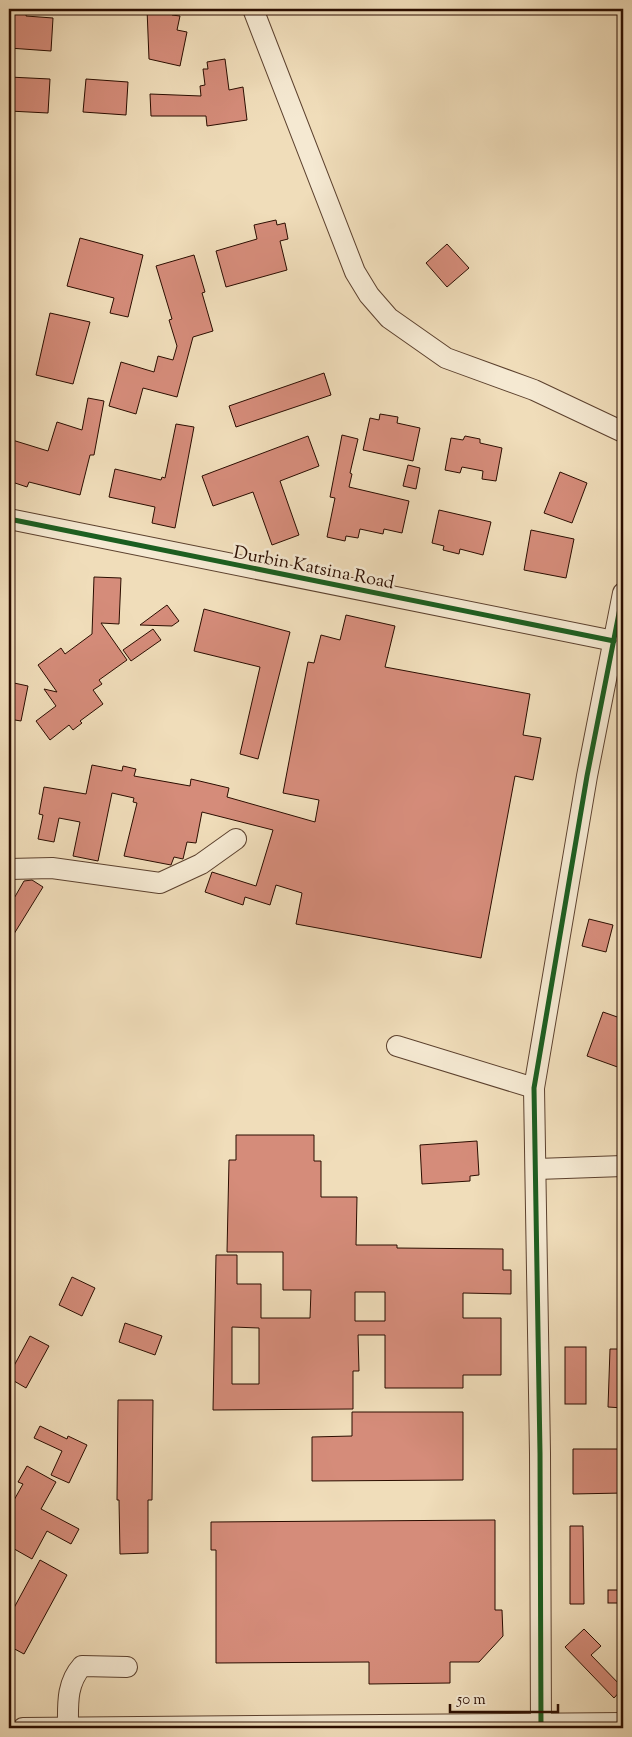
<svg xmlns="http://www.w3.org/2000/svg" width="632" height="1737" font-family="'Sorts Mill Goudy',serif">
<rect width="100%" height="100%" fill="#f0ddba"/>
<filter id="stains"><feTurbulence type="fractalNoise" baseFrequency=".004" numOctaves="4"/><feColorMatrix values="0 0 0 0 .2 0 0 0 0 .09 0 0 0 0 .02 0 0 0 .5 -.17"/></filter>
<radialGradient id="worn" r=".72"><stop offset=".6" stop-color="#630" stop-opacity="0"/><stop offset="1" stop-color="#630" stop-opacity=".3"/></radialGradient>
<g fill="#d58c7a" stroke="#2b0d00" fill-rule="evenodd">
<path d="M11,9H27L26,16L53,18L51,51L9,48Z"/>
<path d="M147,9H173L172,15L180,16L177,30L187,32L180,66L149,59Z"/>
<path d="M225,59L229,90L243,87L247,120L207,126L206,116H151L150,94L201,96L200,86L205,85L203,69H208L207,62Z"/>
<path d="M9,77L50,79L48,113L9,111Z"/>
<path d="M86,79L128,82L126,115L83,112Z"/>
<path d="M276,220L277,225L285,223L288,239L280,241L287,270L226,287L216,251L257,239L254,225Z"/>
<path d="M80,238L143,255L128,317L110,313L114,298L67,286Z"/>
<path d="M447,244L469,268L447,287L426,263Z"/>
<path d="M194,255L205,292L202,293L213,331L193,337L177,397L143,388L136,414L109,406L121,362L154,372L158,356L173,360L177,346L169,320L172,319L156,266Z"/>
<path d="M50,313L90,322L73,384L36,375Z"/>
<path d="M324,373L331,395L236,427L229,406Z"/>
<path d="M88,398L104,401L94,455H90L80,495L29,482L27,487L9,481V439L48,451L57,422L82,430Z"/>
<path d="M380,414L398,417L397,423L420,428L413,461L363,450L370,418L379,420Z"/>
<path d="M176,424L194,427L175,528L152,523L155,507L109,497L115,469L161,480L162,477L165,478Z"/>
<path d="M342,435L358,439L350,473L352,474L349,487L409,501L402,533L384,529L383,534L360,529L358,538L346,536L345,541L327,537L335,498L330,497Z"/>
<path d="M308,436L319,466L280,481L299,535L272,545L253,492L213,506L202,476Z"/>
<path d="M465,436L480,439V443L502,448L496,481L482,479L483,471L462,467L460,473L445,470L451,438L463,440Z"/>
<path d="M408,465L420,468L416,489L403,486Z"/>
<path d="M560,472L587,483L572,523L544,513Z"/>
<path d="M439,510L491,522L483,555L460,549L459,554L443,550L444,546L432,543Z"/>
<path d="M531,530L574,539L566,578L524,570Z"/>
<path d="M94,577L121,578L119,624L101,623L127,660L99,680L102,684L93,690L103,704L80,721L82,723L73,730L69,725L50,740L36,721L56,706L44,689L57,692L38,665L61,648L65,654L92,634Z"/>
<path d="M167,605L179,621L172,626L140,625Z"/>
<path d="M204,609L290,632L258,759L240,754L260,667L194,651Z"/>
<path d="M346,615L395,626L385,667L530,694L523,735L541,738L533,780L515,776L481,958L296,924L302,893L276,885L270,905L245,897L243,905L205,892L212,872L256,886L273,830L202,812L196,843L187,842L183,859L174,857L171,865L124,856L137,803L133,802L134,798L112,793L98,861L73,856L80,822L59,818L54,842L38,839L43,815L39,814L44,787L86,794L92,765L122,771L123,766L136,769L134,776L190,786L191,779L229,788L227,797L315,822L319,800L283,793L308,662L314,663L321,635L340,640Z"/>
<path d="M153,629L161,640L131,661L123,650Z"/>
<path d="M14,683L28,686L21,721L9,719Z"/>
<path d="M32,880L43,887L9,942V907L24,881Z"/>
<path d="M589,919L613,925L606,952L582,946Z"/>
<path d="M603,1012L623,1019V1069L587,1056Z"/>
<path d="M236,1135H314V1161H321V1197H357L356,1245H397V1248L503,1249V1270H511V1294L463,1293V1318H501V1375H463V1388H385V1335H358L359,1371H353V1409L213,1410L216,1255H237V1284H261V1318H310L311,1290H283V1252H227L229,1160H236ZM355,1292H385V1321H355ZM232,1327L259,1328V1384H232Z"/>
<path d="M477,1141L479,1175L470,1176V1181L422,1184L420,1145Z"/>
<path d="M72,1277L95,1288L82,1316L59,1305Z"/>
<path d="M125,1323L162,1336L155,1355L119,1342Z"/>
<path d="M30,1336L49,1346L26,1388L9,1378V1375Z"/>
<rect x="565" y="1347" width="21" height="57"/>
<path d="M610,1349H623V1408L608,1407Z"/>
<path d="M118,1400H153L152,1500H148V1553L120,1554L119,1500H117Z"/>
<path d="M352,1412H463V1480L312,1481V1437L352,1436Z"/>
<path d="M40,1426L67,1439L68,1436L87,1445L69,1483L51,1475L62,1451L34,1438Z"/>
<path d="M573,1449H623V1493L573,1494Z"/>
<path d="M27,1466L56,1482L41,1509L79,1529L71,1544L47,1531L32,1559L9,1546V1509L23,1484L18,1482Z"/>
<path d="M495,1520V1610H502L503,1636L479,1662H450V1683L369,1684V1662L216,1663V1550H211V1522Z"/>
<path d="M570,1526H583L584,1604H570Z"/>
<path d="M40,1560L67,1575L24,1654L9,1646V1617Z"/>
<rect x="608" y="1590" width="15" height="13"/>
<path d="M584,1629L601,1646L591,1655L623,1688L614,1698L565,1647Z"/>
</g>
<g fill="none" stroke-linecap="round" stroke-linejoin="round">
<defs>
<g id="minor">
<path d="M253,9L355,272L369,295L389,318L446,358L534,390L623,432"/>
<path d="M9,519L614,641"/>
<path d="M9,869L52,868L160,883L201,864L236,839"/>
<path d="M397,1046L534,1088"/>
<path d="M537,1169L623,1166"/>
<path d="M23,1728L623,1723"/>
<path d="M68,1728C68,1705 66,1684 82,1666L127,1667"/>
<path d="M541,1728L540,1453L534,1088L587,776L623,593"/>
</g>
</defs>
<use href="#minor" stroke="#5c412e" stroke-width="22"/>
<use href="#minor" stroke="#f5e9d2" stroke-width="20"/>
<defs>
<g id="cycleway">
<path d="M9,519L614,641"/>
<path d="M541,1728L540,1453L534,1088L587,776L623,593"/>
</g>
</defs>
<use href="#cycleway" stroke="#f5e9d2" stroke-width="8"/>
<use href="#cycleway" stroke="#1b5e20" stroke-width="5"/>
</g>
<g text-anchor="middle" stroke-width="5" stroke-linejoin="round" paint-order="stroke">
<g font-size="18" fill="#2b0d00" stroke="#f5e9d2">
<text transform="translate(314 567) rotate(11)" y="6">Durbin Katsina Road</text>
</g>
</g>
<rect width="632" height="1737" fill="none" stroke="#f0ddba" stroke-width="30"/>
<rect x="10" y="10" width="612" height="1717" fill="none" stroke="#2b0d00" stroke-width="2.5"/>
<rect x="15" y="15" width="602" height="1707" fill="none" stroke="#2b0d00"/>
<path d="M450 1704v8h108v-8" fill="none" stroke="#2b0d00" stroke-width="2.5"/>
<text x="457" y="1704" font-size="15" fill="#2b0d00" stroke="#f5e9d2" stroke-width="4" paint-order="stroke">50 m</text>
<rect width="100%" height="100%" filter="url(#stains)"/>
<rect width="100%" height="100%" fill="url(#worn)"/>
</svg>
